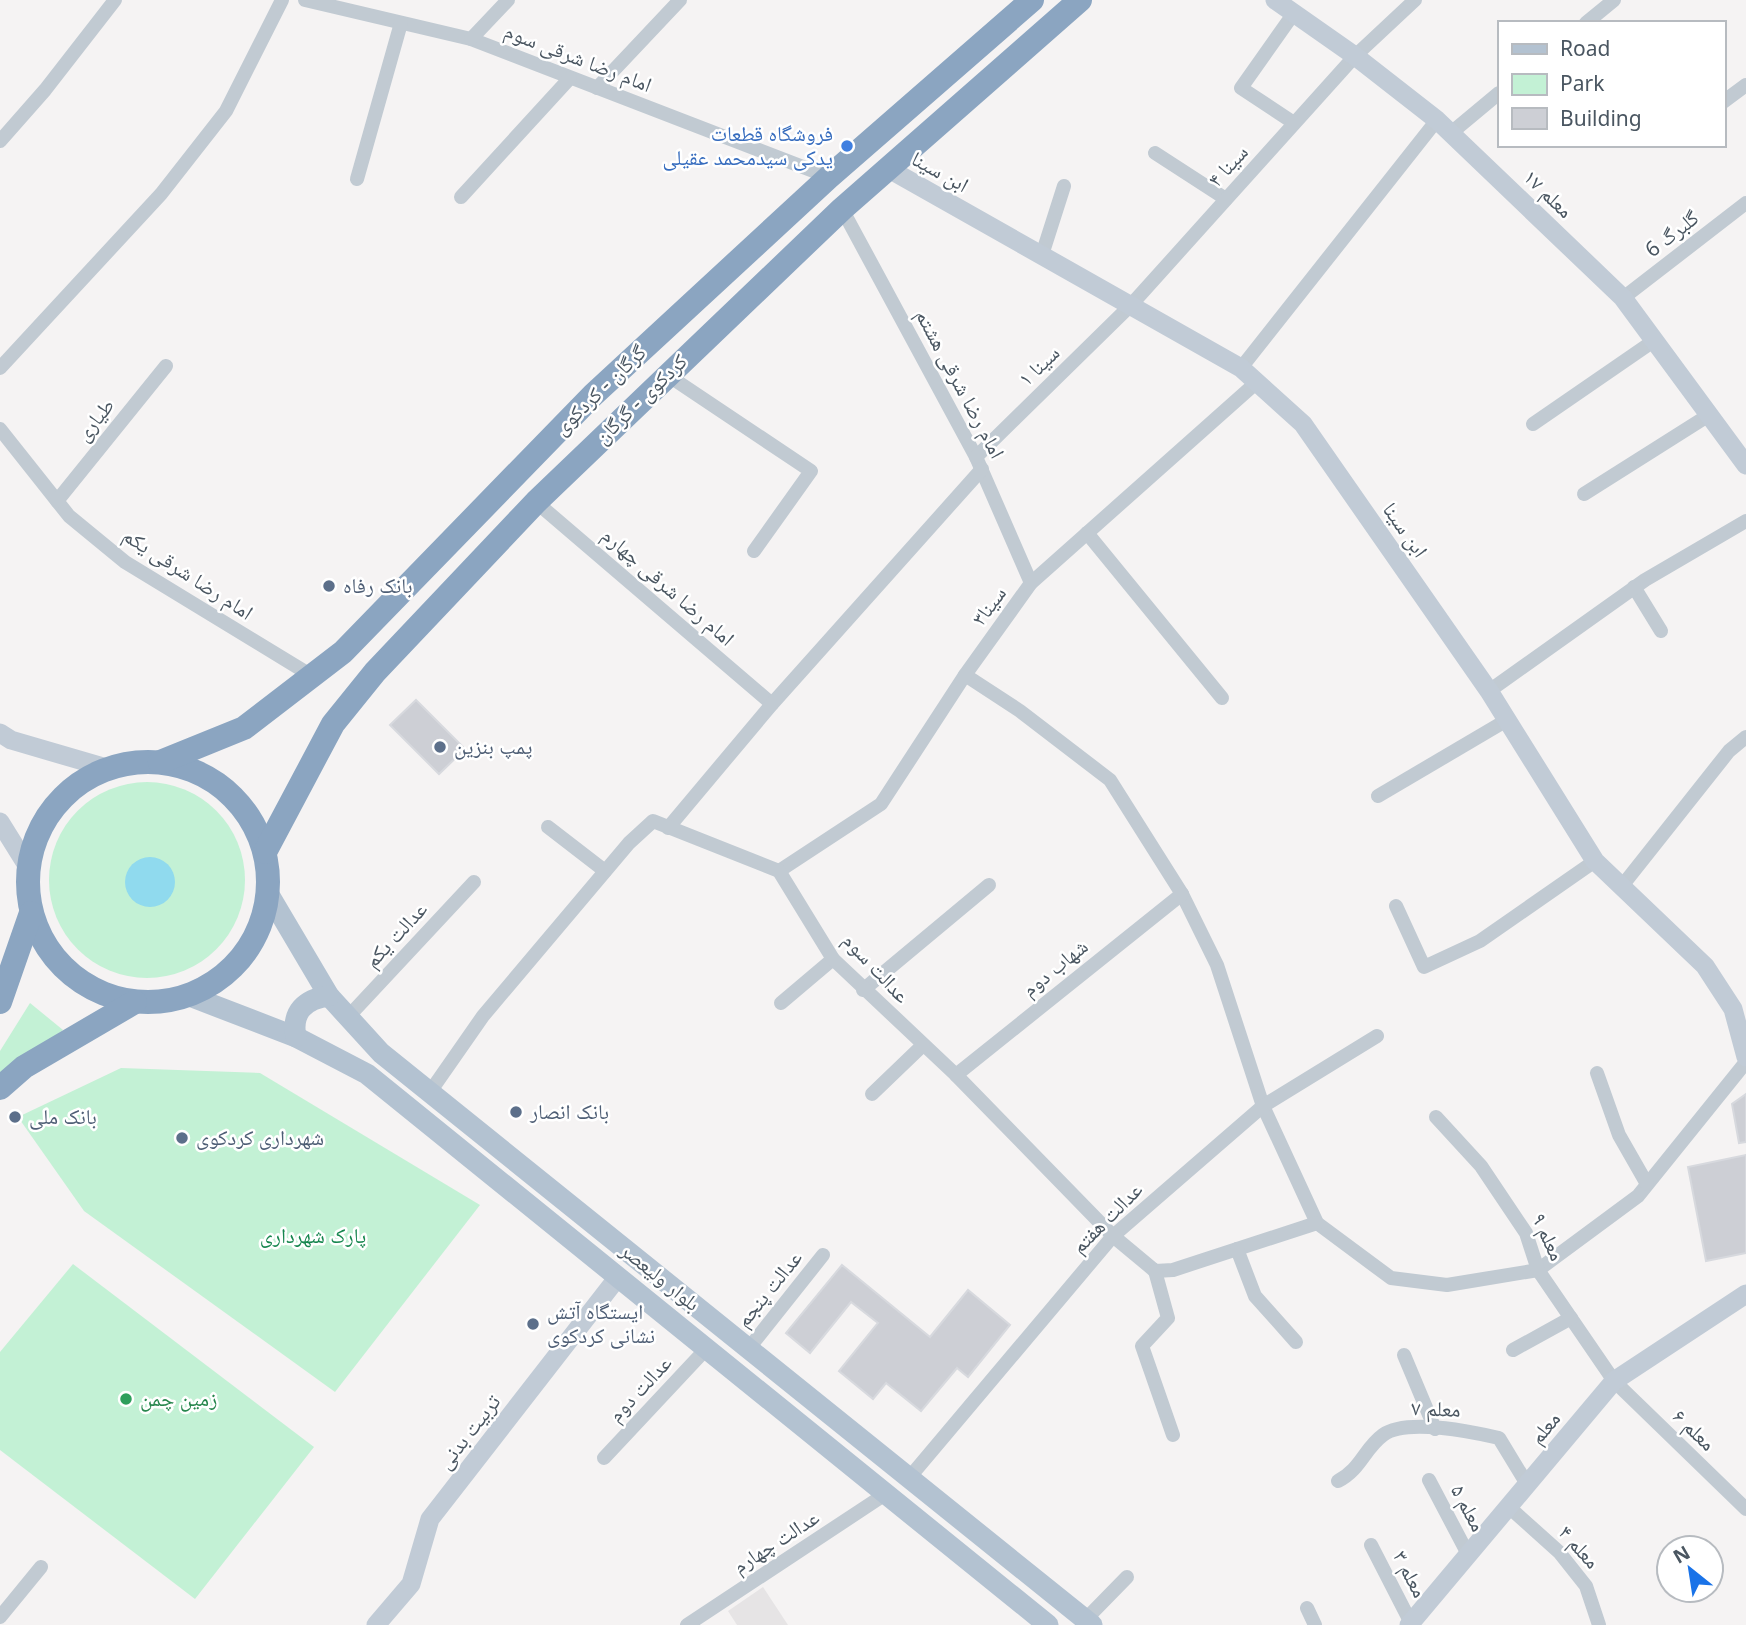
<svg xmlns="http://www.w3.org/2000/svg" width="1746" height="1625" font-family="'Noto Sans','Noto Naskh Arabic',sans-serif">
<rect width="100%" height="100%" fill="#f5f3f3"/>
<path fill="#e6e4e5" d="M763,1587L788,1625H737L728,1611Z"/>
<g fill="#c3f1d5">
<circle cx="147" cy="880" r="98"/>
<path d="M30,1003L63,1030L0,1077V1051Z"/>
<path d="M121,1068L260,1073L480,1205L335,1392L84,1211L18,1117Z"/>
<path d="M73,1264L314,1447L195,1599L0,1450V1352Z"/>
</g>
<circle fill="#90daee" cx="150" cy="882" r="25"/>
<g fill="#cdcfd5" stroke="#d7d9de" stroke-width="2">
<path d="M416,700L465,749L439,774L390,725Z"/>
<path d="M1746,1094V1142L1739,1143L1732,1104Z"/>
<path d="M1746,1155V1253L1706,1261L1688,1167Z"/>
<path d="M842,1265L930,1337L968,1290L1010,1325L968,1377L957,1368L921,1411L886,1383L873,1399L839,1371L878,1323L851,1302L810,1353L786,1333Z"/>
</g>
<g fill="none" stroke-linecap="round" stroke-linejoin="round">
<g stroke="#c1cad2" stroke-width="14">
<path d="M305,0L471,39L829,177"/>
<path d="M1586,23L1614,0"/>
<path d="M471,39L508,0"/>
<path d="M597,88L680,0"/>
<path d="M1723,102L1746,85"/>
<path d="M1294,123L1241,88L1294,13"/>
<path d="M1451,133L1499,93"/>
<path d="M0,141L45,90L115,0"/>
<path d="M1155,153L1226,199"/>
<path d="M357,179L401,23"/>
<path d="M461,197L570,78"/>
<path d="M842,209L976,457L1031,583"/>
<path d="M1042,255L1064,186"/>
<path d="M1623,298L1746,203"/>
<path d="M0,368L161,194L226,111L282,0"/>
<path d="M1241,368L1437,120"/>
<path d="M666,374L811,471L754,551"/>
<path d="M1533,424L1655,340"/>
<path d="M0,429L69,516L125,562L312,676"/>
<path d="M976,457L1131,305L1355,56L1415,0"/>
<path d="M1584,494L1709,415"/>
<path d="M57,501L166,366"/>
<path d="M536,502L772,704"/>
<path d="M1087,533L1222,698"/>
<path d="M1634,587L1661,631"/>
<path d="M965,675L1020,711L1110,780L1182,894L1217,965L1263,1106L1317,1223L1391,1278L1447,1285L1538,1270L1638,1196L1746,1062"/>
<path d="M1489,691L1645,580L1746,521"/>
<path d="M1378,796L1507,720"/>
<path d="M548,827L605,871"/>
<path d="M668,828L772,704L982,469"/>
<path d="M779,871L881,804L965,675L1031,583L1257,382"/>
<path d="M1622,886L1729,751L1746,737"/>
<path d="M1396,906L1424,967L1480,941L1595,861"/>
<path d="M863,990L989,885"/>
<path d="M781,1003L833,959"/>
<path d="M348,1017L474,882"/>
<path d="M1597,1073L1619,1135L1647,1184"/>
<path d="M956,1075L1182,894"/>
<path d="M430,1092L483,1016L629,843L653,821L779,871L833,959L956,1075L1113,1236L1155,1271L1173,1270L1317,1223"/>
<path d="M872,1094L923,1045"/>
<path d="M1436,1117L1481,1166L1526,1233L1538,1270L1614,1381L1746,1509"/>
<path d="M1237,1249L1255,1296L1296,1342"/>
<path d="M1155,1271L1168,1318L1142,1346L1173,1435"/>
<path d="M749,1348L823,1255"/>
<path d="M1513,1350L1571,1318"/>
<path d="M1404,1355L1435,1429"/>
<path d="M604,1458L707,1348"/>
<path d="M909,1478L1113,1236L1263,1106L1377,1036"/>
<path d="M1429,1480L1469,1556"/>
<path d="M1338,1481C1361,1469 1364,1449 1383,1435C1406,1418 1473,1432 1499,1438L1527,1484"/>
<path d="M1510,1508L1559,1552L1586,1586L1599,1625"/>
<path d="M1371,1545L1411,1623"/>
<path d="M1307,1608L1315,1625"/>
<path d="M0,1617L41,1567"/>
<path d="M1085,1620L1127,1577"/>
<path d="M687,1625L887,1493"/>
</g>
<g stroke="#c1cbd6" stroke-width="19">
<path d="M1275,0L1355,56L1437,120L1623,298L1746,465"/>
<path d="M889,169L1241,368L1303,424L1489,691L1595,861L1705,966L1733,1009L1746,1057"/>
<path d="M0,733L11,740L107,768"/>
<path d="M0,822L28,867"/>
<path d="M376,1625L411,1584L430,1519L618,1277"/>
<path d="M1409,1625L1614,1381L1746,1294"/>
</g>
<g stroke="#b3c2d1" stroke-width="21">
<path d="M268,893L329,996L381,1053L1092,1625"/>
<path d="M187,995L296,1037L367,1074L1048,1625"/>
<path d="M296,1037C291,1012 305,999 329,996"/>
</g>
<g stroke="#8ba5c1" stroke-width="24">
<circle cx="148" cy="882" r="120"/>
<path d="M160,762L244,728L343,652L593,395L829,177L1032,0"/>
<path d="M265,852L333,724L375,672L536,502L842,209L1080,0"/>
<path d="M0,1002L31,913"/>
<path d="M0,1088L24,1067L135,1002"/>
</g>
</g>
<circle fill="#3f7fe0" stroke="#fff" stroke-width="2.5" cx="847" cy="146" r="7"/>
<g fill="#5c6f8a" stroke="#fff" stroke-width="2.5">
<circle cx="329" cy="586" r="7"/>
<circle cx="440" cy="747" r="7"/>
<circle cx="516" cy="1112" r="7"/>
<circle cx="15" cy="1117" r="7"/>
<circle cx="182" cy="1138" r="7"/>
<circle cx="533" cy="1324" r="7"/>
</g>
<circle fill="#2e9e5b" stroke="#fff" stroke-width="2.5" cx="126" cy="1399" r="7"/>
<g text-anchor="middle" stroke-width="5" stroke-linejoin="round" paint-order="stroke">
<g font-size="21" fill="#4a5661" stroke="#fff">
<text transform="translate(578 58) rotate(21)" y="7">امام رضا شرقی سوم</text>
<text transform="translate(1228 166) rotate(-48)" y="7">سینا ۴</text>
<text transform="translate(940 172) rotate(29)" y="7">ابن سینا</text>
<text transform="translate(1548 194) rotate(44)" y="7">معلم ۱۷</text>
<text transform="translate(1672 234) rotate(-38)" y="7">گلبرگ 6</text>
<text transform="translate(1039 366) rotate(-44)" y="7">سینا ۱</text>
<text transform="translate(960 384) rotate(62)" y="7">امام رضا شرقی هشتم</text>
<text transform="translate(600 390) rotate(-44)" y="7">گرگان - کردکوی</text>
<text transform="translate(641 399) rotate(-44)" y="7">کردکوی - گرگان</text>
<text transform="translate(95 420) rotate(-51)" y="7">طیاری</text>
<text transform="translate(1405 530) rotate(55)" y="7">ابن سینا</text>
<text transform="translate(188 574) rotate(33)" y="7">امام رضا شرقی یکم</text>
<text transform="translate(668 587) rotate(41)" y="7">امام رضا شرقی چهارم</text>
<text transform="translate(989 606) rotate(-54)" y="7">سینا۳</text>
<text transform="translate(396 935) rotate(-47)" y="7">عدالت یکم</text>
<text transform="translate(876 968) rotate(47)" y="7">عدالت سوم</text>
<text transform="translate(1055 968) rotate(-39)" y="7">شهاب دوم</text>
<text transform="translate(1107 1218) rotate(-45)" y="7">عدالت هفتم</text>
<text transform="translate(1548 1237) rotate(65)" y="7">معلم ۹</text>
<text transform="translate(660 1277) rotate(39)" y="7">بلوار ولیعصر</text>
<text transform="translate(769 1289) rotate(-51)" y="7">عدالت پنجم</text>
<text transform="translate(640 1389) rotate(-47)" y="7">عدالت دوم</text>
<text transform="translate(1436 1409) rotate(2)" y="7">معلم ۷</text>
<text transform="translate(1545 1428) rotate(-50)" y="7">معلم</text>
<text transform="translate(1694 1430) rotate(44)" y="7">معلم ۶</text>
<text transform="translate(469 1432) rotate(-52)" y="7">تربیت بدنی</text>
<text transform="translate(1468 1508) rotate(62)" y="7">معلم ۵</text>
<text transform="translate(776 1542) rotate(-33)" y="7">عدالت چهارم</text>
<text transform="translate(1579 1547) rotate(48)" y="7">معلم ۴</text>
<text transform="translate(1410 1574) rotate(63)" y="7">معلم ۳</text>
</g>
<g font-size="21" fill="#366cbe" stroke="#fff" text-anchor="end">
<text x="833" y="141">فروشگاه قطعات<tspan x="833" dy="24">یدکی سیدمحمد عقیلی</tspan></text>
</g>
<g font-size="21" fill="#4e5e75" stroke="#fff" text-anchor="start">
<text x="343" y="593">بانک رفاه</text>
<text x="454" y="754">پمپ بنزین</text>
<text x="530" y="1119">بانک انصار</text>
<text x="29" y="1124">بانک ملی</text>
<text x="196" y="1145">شهرداری کردکوی</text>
<text x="547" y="1319">ایستگاه آتش<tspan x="547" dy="24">نشانی کردکوی</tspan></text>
</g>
<g font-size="21" fill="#17864f" stroke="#fff">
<text x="313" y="1243">پارک شهرداری</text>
</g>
<g font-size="21" fill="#27864d" stroke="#fff" text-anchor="start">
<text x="140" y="1406">زمین چمن</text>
</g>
</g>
<rect x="1498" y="21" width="228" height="126" fill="#ffffff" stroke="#b7bbc0" stroke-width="2"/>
<rect x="1512" y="44" width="35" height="10" fill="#b3c2d1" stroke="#b7bbc0" stroke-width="2"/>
<text x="1560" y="56" font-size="21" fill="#4a5661">Road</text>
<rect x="1512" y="74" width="35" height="21" fill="#c3f1d5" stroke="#b7bbc0" stroke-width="2"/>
<text x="1560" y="91" font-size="21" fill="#4a5661">Park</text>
<rect x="1512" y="108" width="35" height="21" fill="#cdcfd5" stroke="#b7bbc0" stroke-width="2"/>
<text x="1560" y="126" font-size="21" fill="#4a5661">Building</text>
<g transform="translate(1690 1569) rotate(330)"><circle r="33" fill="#ffffff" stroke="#b7bbc0" stroke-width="2"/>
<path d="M0-5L12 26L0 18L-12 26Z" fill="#1a73e8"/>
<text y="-10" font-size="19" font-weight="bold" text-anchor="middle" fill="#4a5661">N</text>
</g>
</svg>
